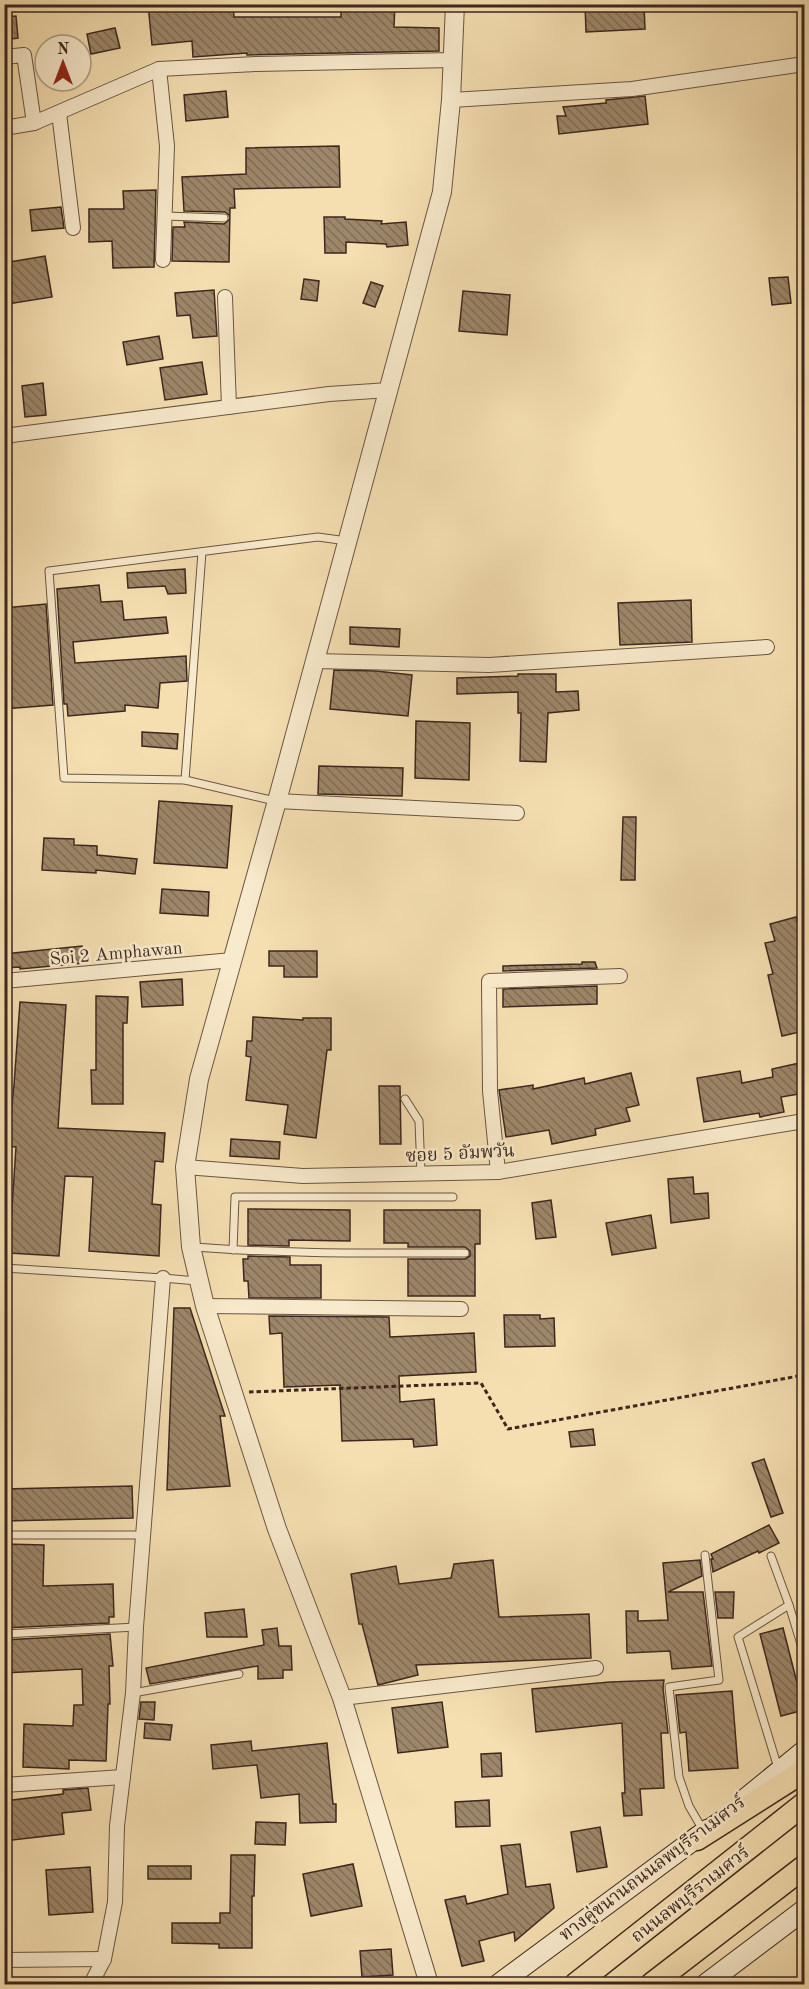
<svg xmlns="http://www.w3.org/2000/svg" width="809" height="1989" font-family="'Old Standard TT','Noto Serif Thai',serif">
<defs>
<pattern id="building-back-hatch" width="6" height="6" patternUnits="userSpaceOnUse" patternTransform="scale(1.5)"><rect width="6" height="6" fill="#9d876a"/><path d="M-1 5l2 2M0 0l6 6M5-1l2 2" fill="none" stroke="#816e57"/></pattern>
</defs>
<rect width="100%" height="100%" fill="#f5dfb1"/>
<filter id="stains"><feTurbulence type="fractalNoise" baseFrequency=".00333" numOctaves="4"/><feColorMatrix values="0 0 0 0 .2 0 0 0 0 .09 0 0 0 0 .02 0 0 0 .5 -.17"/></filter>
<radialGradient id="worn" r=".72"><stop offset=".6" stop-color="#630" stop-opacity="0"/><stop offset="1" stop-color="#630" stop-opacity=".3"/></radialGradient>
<g fill="url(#building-back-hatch)" stroke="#3d271e" stroke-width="1.5">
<path d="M148,4H178V9L233,5L234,17H341V4H395L394,27L439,28V51L247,55V53L193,57L192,41L152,45Z"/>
<path d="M585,4H644L645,29L586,32Z"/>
<path d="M16,16L18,38L4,40V17Z"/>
<path d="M115,28L120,48L91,54L87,34Z"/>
<path d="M226,91L228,117L186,121L184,95Z"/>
<path d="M645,96L648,124L559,134L557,116H566L563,107L606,103V100Z"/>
<path d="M339,146L340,187L234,189L235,208H230L229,262L172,261L173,227H185L184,222L224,224L230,219L229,215L225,212L184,211L182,177L246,174V148Z"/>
<path d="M156,190L154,267L113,268L112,241L89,242V209H124L123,191Z"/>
<path d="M61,207L64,228L32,231L30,210Z"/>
<path d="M324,217H345V219L382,221L381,224L406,222L408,245L387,247L386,244L346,242V253H325Z"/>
<path d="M45,256L52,297L8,304L4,283V263Z"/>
<path d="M788,277L791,303L772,305L769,278Z"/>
<path d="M304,279L319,281L317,301L301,299Z"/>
<path d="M371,282L383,286L375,307L363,303Z"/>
<path d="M214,290L217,336L193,338L190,315L177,316L175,293Z"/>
<path d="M463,291L510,295L507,335L459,331Z"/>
<path d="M159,336L163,359L127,365L123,342Z"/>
<path d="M202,362L207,394L165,400L160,368Z"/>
<path d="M43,383L46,415L25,417L22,386Z"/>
<path d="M185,569L186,593L168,594L165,586L128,588L127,573Z"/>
<path d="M99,585L101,602L122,601L124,620L166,617L168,633L73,642L75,663L186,656L187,681L160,683L158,708L125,705V711L68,716L67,704H64L57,589Z"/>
<path d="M691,600L692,642L620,645L618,603Z"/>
<path d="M46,604L53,705L4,709V608Z"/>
<path d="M350,627L400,629L399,647L350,644Z"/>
<path d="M334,670L376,671L412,675L408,716L330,709Z"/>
<path d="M518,674H556V692L578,691L579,710L548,713L546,762L520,761L521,713H518V692L457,694V678L518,676Z"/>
<path d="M416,721L470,723L469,780L415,778Z"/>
<path d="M142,732L178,734L177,749L142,746Z"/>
<path d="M319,766L403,768L402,796L318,794Z"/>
<path d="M159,801L232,806L227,868L154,863Z"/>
<path d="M623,817H636L635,880H621Z"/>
<path d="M44,838L74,839V845L97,846V855L137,859L135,874L96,870V873L42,870Z"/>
<path d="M162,889L209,892L208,916L160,913Z"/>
<path d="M796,917L804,950V1031L782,1036L768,975L773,974L765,943L775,941L770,924Z"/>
<path d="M82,946L84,963L20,969V967L4,968V954Z"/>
<path d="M269,951H317V977H284V966H269Z"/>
<path d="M582,962H595L597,968L503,971V966L582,964Z"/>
<path d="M182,979L183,1005L142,1007L140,982Z"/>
<path d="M597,986V1004L503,1007V989Z"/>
<path d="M96,996L128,997L127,1023H123V1104H92L91,1070H96Z"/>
<path d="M20,1002L66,1005L58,1128L165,1133L163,1162L155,1161L152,1204L161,1205L159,1256L89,1251L93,1177L65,1176L59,1256L9,1253L16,1147L8,1146L14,1085Z"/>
<path d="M253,1017L303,1020V1018H331V1050H327L316,1138L284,1134L288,1105L246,1100L251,1057L246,1056L247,1041H252Z"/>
<path d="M804,1062V1093L781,1097L784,1112L760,1117L759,1113L704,1122L697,1078L740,1071L742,1083L773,1077L772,1069Z"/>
<path d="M631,1073L639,1105L626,1108L630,1121L595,1129L596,1135L552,1144L549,1130L506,1137L499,1090L533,1085V1089L584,1078L585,1084Z"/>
<path d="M379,1086H400L401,1144H380Z"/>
<path d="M231,1139L280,1142L279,1159L230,1156Z"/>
<path d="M693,1177L694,1194L708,1193L709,1218L671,1223L668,1179Z"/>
<path d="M551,1200L556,1237L536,1239L532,1203Z"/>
<path d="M248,1209L350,1210V1241L289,1240V1246L248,1245Z"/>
<path d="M384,1210H480V1244H475V1296H408V1259H465L470,1256V1251L465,1247H408V1243H384Z"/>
<path d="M651,1215L656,1248L612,1255L606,1223Z"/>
<path d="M248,1256L290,1257V1265H321V1298H249L248,1281H244L243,1259H248Z"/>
<path d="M174,1308H190L225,1416H220L230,1486L167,1490Z"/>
<path d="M504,1315H540V1319L554,1318L555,1346L505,1347Z"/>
<path d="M269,1316L389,1317L390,1337L474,1333L476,1372L399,1376L400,1402L434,1399L437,1445L414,1447L413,1439L342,1441L340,1385L284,1387L282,1333L270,1334Z"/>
<path d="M593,1429L595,1445L571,1447L569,1432Z"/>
<path d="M764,1459L783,1513L771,1517L752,1463Z"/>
<path d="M132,1486L133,1518L4,1521V1489Z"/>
<path d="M769,1525L779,1543L759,1553L758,1551L713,1572L711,1559H713L711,1554Z"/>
<path d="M4,1544L44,1545L43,1586L113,1584L114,1617H109V1623L4,1628Z"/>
<path d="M493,1560L499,1617L589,1614L591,1658L416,1665L418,1675L378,1685L362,1624H359L351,1574L396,1566L399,1584L451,1578L454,1564Z"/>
<path d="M700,1560L702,1576L668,1592H703L712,1666L672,1669L670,1651L627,1653L626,1611H638V1621L668,1620L663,1563Z"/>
<path d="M715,1592H734L733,1618H718Z"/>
<path d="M244,1609L247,1637H207L205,1613Z"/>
<path d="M277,1628L279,1646H291L292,1670H283V1678L258,1679V1666L150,1684L146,1668L264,1645L262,1630Z"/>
<path d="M783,1628L804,1710L781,1716L760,1634Z"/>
<path d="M110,1634L113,1666H109L110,1704H108L106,1761L69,1760V1769L23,1767L24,1724L73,1726L74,1705H83L82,1669L4,1673V1640Z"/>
<path d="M664,1680L663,1688L668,1733H661L664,1788L640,1789L642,1815L624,1816L622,1793H625L622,1723L536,1732L532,1689L610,1682Z"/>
<path d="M732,1691L738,1768L689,1771L686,1732L680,1733L676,1695Z"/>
<path d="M141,1702H155L154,1720L139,1719Z"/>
<path d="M442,1702L448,1747L398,1753L392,1708Z"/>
<path d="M145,1723L172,1725L170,1740L144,1738Z"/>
<path d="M251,1741L252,1751L327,1743L333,1804H336V1822L300,1823L299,1794L261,1798L257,1765L213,1769L211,1745Z"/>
<path d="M501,1753L502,1776L482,1777L481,1754Z"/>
<path d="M88,1788L91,1810L62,1813L64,1834L4,1841V1801L63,1794V1790Z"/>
<path d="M489,1800L490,1826L456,1827L455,1802Z"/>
<path d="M256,1822L286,1823L285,1845L255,1844Z"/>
<path d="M600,1827L607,1867L577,1872L571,1832Z"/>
<path d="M520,1844L526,1887L550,1884L554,1908L515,1941L514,1932L479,1941L484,1961L462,1966L445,1900L465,1896L467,1904L508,1894L501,1846Z"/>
<path d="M231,1855H255L254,1896H252V1948H219V1944L172,1943V1923H220V1913H230Z"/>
<path d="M353,1864L362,1906L311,1916L303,1874Z"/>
<rect x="148" y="1866" width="43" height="13"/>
<path d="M90,1867L93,1912L49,1915L46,1870Z"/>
<path d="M391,1949L393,1975L362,1977L360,1951Z"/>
</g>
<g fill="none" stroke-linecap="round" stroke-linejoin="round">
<defs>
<g id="service">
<path d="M165,216L224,218"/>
<path d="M185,780L202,552"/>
<path d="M275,801L185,780L64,778L49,571L318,537L347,541"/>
<path d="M405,1099L419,1121L421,1174"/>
<path d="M194,1247C284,1254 375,1253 465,1253"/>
<path d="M233,1250L235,1197H453"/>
<path d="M4,1268L163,1278L197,1281"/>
<path d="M4,1535H143"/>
<path d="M771,1556L789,1605"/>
<path d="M4,1634L136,1627"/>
<path d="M133,1693L239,1674"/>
<path d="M778,1768L738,1637L789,1605L804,1654"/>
<path d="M703,1830L689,1806L679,1777L669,1687L719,1680L705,1555"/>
</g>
<g id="minor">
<path d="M4,57L24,55L34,123"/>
<path d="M159,69L167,146L163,260"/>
<path d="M451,100L632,89L804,64"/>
<path d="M59,113L73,228"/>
<path d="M4,128L34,123L159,69L256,64L453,60"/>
<path d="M225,297L229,407"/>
<path d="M4,436L329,394L389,390"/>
<path d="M314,661L489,665L767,647"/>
<path d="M277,801L517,813"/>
<path d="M4,981L232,960"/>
<path d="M185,1167L303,1176L498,1172L804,1121"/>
<path d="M498,1172L490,1091L489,981L620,976"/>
<path d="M205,1306L461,1309"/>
<path d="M342,1698L596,1668"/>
<path d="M4,1785L123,1777"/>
<path d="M4,1960L104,1959"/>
<path d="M91,1984L104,1959L115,1902L117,1826L133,1693L136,1627L163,1278"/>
</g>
<path id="tertiary" d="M429,1984L342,1698L277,1529L205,1306L191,1247L185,1167L199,1079L277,801L442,192L451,100L455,4"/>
<g id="secondary">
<path d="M744,1800L804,1751"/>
<path d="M499,1984L707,1830"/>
<path d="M706,1984L804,1910"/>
</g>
<g id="primary">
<path d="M697,1839L804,1771"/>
<path d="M576,1984L804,1804"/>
<path d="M652,1984L804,1867"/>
</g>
</defs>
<use href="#service" stroke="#6b5543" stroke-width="9"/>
<use href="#minor" stroke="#6b5543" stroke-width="16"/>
<use href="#tertiary" stroke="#6b5543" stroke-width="20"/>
<use href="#secondary" stroke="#3d271e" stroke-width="22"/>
<use href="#primary" stroke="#3d271e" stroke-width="25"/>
<path stroke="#3d271e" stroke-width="3" stroke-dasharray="4.5 3" stroke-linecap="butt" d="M249,1392L481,1383L508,1429L804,1375"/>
<use href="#service" stroke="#f8eacc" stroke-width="7"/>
<use href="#minor" stroke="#f8eacc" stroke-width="14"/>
<use href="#tertiary" stroke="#f8eacc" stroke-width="18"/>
<use href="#secondary" stroke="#f8eacc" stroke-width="20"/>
<use href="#primary" stroke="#f5dfb1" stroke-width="22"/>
</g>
<g text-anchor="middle" stroke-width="5" stroke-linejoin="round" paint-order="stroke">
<g font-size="18" fill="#3d271e" stroke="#f8eacc">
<text transform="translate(116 953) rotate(-5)" y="6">Soi 2 Amphawan</text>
<text transform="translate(460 1153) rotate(-3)" y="6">ซอย 5 อัมพวัน</text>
<text transform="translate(652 1868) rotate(-37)" y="6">ทางคู่ขนานถนนลพบุรีราเมศวร์</text>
<text transform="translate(690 1894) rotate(-38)" y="6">ถนนลพบุรีราเมศวร์</text>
</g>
</g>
<rect width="809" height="1989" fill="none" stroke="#f5dfb1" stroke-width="24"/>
<rect x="6" y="6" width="797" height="1977" fill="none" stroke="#3d271e" stroke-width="3"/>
<rect x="12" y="12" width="785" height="1965" fill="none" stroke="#3d271e" stroke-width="1.5"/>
<g transform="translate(63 63)"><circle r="28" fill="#f8eacc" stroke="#ad9c86" stroke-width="1.5"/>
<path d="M0-4.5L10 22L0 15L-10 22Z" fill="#8f2418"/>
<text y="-9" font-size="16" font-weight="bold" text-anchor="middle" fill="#3d271e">N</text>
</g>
<rect width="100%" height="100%" filter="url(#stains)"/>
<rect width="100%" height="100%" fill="url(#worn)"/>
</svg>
